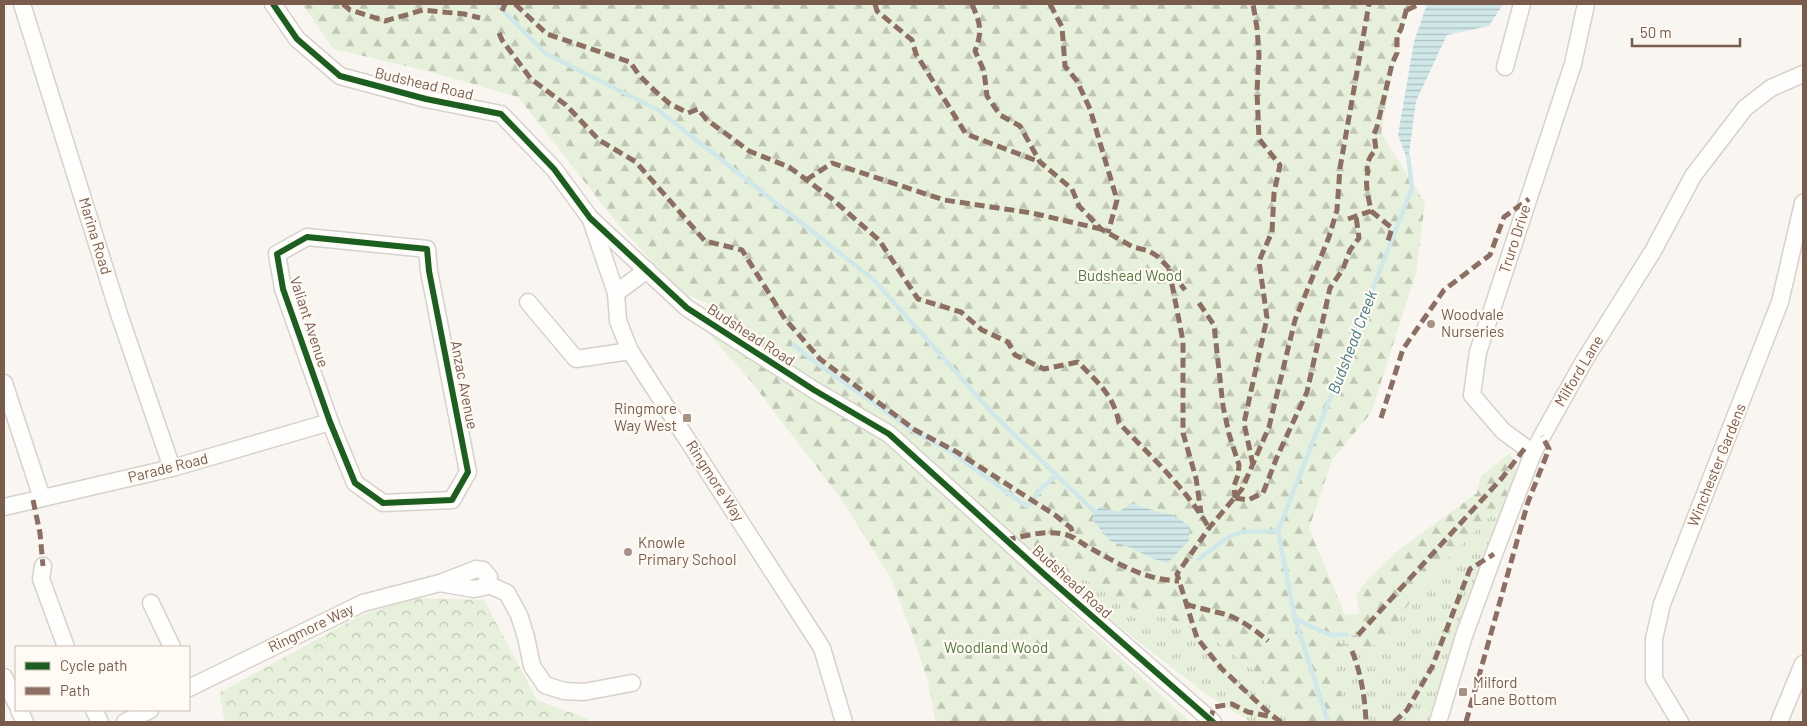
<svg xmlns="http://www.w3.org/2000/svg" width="1807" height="726" font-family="Barlow,sans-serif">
<defs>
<pattern id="grass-tufts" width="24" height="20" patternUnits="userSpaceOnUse" patternTransform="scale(1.25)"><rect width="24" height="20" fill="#e7f0db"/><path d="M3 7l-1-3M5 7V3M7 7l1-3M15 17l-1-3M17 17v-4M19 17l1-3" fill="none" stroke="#c0c6b4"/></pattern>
<pattern id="forest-firs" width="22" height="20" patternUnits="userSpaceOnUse" patternTransform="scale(1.25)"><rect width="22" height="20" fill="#e7f0db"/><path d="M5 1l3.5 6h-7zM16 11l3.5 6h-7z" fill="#c0c6b4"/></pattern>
<pattern id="wetland-marsh" width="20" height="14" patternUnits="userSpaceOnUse" patternTransform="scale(1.25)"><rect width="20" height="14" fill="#e7f0db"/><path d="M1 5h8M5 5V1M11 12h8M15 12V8" fill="none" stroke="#c0c6b4"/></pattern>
<pattern id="park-crowns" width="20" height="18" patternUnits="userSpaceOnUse" patternTransform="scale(1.25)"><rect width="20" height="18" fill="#e7f0db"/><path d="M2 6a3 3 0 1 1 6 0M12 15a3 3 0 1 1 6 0" fill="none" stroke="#c0c6b4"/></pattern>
<pattern id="water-rules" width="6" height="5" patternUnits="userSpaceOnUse" patternTransform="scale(1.25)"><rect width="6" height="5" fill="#d0e8ea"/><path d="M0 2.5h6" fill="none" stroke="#aebfc0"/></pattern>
</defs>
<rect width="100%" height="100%" fill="#f9f5f0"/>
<g fill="url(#grass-tufts)">
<path d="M1510,506L1434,722H1348L1331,657L1383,642L1423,583L1488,518Z"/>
<path d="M1022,542L1135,608L1172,620L1215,640L1251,668L1303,722H1251L1207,695L1070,588Z"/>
</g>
<g fill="url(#forest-firs)">
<path d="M302,4H1410L1398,43L1381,133L1425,203L1416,273L1371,413L1332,460L1309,528L1345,615L1360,614L1356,595L1369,578L1399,550L1477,493L1481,476L1510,453L1519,481L1510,506L1488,518L1423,583L1383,642L1331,657L1348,722H1303L1251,668L1215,640L1172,620L1133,608L1007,534L793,372L714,306L682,293L621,228L518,97L428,71L334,49Z"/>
<path d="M708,333L854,420L889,444L1190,722H936L928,682L913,636L891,578L842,500L750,380Z"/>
</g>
<path fill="url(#wetland-marsh)" d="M1354,626L1364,633L1365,643L1350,650L1345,648L1339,642C1340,632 1344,630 1354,626Z"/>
<path fill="url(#park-crowns)" d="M410,598L484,600L537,700L588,719L589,722H225L219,693L358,617Z"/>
<g fill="url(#water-rules)">
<path d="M1427,4H1503L1489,26L1447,35L1416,101L1408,161L1398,135L1414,42Z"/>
<path d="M1132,503L1161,513L1171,514L1190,526L1189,540L1168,563L1151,558L1129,547L1110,541L1092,519L1099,506L1118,512Z"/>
</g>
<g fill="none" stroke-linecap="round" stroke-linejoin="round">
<g stroke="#d0e8ea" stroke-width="4.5">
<path d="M497,4L545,53L658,110L874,280L995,416L1095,512"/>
<path d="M794,345L816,363L915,432L953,453L1026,506L1032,502L1042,487L1057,476"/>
<path d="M1199,559L1228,537L1242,532L1278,531"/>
<path d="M1295,619L1330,635H1347"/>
<path d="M1328,722L1295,619L1278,531L1412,188L1408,156"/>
</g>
<defs>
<g id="minor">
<path d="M22,4L119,314L172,468"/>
<path d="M273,4L297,39L340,76L426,99L501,114L554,169L590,218L687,308L814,390L889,434L1045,575L1213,722"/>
<path d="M1505,67L1522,4"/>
<path d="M591,220L616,293L618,321L630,351L822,648L844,722"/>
<path d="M307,237L427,249L429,271L468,472L452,500L383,503L355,483L330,422L283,289L277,254Z"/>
<path d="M616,293L647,270"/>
<path d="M528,302L576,359L630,351"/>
<path d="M4,383L42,498"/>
<path d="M1533,453L1503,431L1472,395L1478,352L1573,64L1586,4"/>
<path d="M4,507L172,468L330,422"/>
<path d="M43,566L41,579L66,647"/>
<path d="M487,584L507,593L519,615L526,637L532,666L545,685L564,691L584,692L632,683"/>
<path d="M151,603L172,647"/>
<path d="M4,677L16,703"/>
<path d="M189,688L363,603L440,583L476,569L483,570L489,577L484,587L474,589L440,583"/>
<path d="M19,710L25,722"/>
<path d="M94,710L100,722"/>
<path d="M125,722L150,710"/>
<path d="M1438,722L1464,636L1494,554L1533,453L1542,436L1584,361L1653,251L1693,176L1745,108L1771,88L1803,74"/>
<path d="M1680,722L1654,679V639L1662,604L1780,302L1803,203"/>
<path d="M1779,722L1803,664"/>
</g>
</defs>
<use href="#minor" stroke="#d7d1cb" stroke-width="19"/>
<use href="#minor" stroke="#fefefd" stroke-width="16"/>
<g stroke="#8d6e63" stroke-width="5" stroke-dasharray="10 5" stroke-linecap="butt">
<path d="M343,4L350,10L385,21L423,10L464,14L480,18"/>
<path d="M515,4L547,34L630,62L639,75L655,91L670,104L688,113L698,109L706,119L749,151L789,167L831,198L879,240L918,299L961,312L982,330L1008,342L1015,355L1044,369L1078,362C1096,381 1114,395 1119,423C1150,456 1186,488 1209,528"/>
<path d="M875,4L877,11L912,40L916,54L966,134L1040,162"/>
<path d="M972,4C980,24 983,30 975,51L984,71L987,96L1000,115L1020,126L1040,162L1072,189L1079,206L1101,229L1133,247L1149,251L1157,256L1168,267L1185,290"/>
<path d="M1050,4L1062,27L1065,66L1077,81L1090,109L1117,200L1108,233"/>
<path d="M1407,10L1420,4"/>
<path d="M502,11L505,4"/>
<path d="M499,33L502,40L531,79L566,105L599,140L636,162L705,241L742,250L785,319L820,359L915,430L955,451L1055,515L1071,528L1074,538"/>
<path d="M806,180L832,163L944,200L1032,213L1101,229"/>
<path d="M1371,211L1392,228L1388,241"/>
<path d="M1348,219L1371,211C1369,199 1364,183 1368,172C1365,165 1370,155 1376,150L1374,134L1377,127L1392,64L1397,53V36L1401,29L1408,4"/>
<path d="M1169,269L1183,341V433L1196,478L1201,513"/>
<path d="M1199,303L1214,325L1223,406L1229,434L1239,465L1238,475L1234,486L1235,498"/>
<path d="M1381,418L1403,349L1444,290L1490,255L1504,217L1529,199"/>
<path d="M1253,465L1244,423L1267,318L1259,261L1272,232L1274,193L1280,165L1259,139L1257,91L1259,55L1257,28L1253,4"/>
<path d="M1235,498L1248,500L1263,493L1277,457L1307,392L1330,288L1343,269L1350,250L1359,238L1356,216"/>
<path d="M33,500L40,533L43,566"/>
<path d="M1006,540C1024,536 1045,530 1063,534C1074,536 1081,543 1090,548C1119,564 1145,580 1179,581"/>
<path d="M1186,604C1200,609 1214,611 1228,615C1241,620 1258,632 1268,641"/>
<path d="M1358,635L1502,478L1525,448"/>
<path d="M1352,651C1361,673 1365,698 1366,722"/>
<path d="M1210,720L1214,707L1232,704L1248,712L1273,717"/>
<path d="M1281,722L1270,714L1222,669L1197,638L1177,574L1209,528L1242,489L1269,427L1295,320L1329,237L1337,210L1340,168L1369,4"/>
<path d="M1394,722L1407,710L1432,667L1470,569L1494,554"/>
<path d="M1466,722L1528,502L1549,449L1542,436"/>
</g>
<defs>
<g id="cycleway">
<path d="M273,4L297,39L340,76L426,99L501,114L554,169L590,218L687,308L814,390L889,434L1045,575L1213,722"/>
<path d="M307,237L427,249L429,271L468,472L452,500L383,503L355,483L330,422L283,289L277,254Z"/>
</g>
</defs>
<use href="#cycleway" stroke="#fffaf3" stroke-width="9"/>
<use href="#cycleway" stroke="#1b5e20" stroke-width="6"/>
</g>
<g fill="#a69286" stroke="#fffaf3" stroke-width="2">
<circle cx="1431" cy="324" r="5"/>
<rect x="682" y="413" width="10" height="10" rx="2.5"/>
<circle cx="628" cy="552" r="5"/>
<rect x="1458" y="687" width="10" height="10" rx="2.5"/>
</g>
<g text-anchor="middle" stroke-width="4.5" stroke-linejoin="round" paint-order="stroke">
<g font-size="15" fill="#7a5c4d" stroke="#fffaf3">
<text transform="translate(424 84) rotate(13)" y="5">Budshead Road</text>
<text transform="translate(95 236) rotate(73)" y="5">Marina Road</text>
<text transform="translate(1515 239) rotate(-72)" y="5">Truro Drive</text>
<text transform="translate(309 322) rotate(72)" y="5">Valiant Avenue</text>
<text transform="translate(751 335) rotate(33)" y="5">Budshead Road</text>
<text transform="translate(1579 371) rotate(-59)" y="5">Milford Lane</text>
<text transform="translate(464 385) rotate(79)" y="5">Anzac Avenue</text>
<text transform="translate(1717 465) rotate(-68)" y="5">Winchester Gardens</text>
<text transform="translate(168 468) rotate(-14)" y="5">Parade Road</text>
<text transform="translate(715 481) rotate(57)" y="5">Ringmore Way</text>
<text transform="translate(1072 582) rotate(42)" y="5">Budshead Road</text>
<text transform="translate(311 628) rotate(-26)" y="5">Ringmore Way</text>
</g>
<g font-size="15" fill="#537a41" stroke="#fffaf3">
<text x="1130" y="281">Budshead Wood</text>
<text x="996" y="653">Woodland Wood</text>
</g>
<g font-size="15" fill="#7a5c4d" stroke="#fffaf3" text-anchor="start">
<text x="1441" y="320">Woodvale<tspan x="1441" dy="17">Nurseries</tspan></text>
<text x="677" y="414" text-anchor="end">Ringmore<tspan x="677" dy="17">Way West</tspan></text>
<text x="638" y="548">Knowle<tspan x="638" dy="17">Primary School</tspan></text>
<text x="1473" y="688">Milford<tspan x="1473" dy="17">Lane Bottom</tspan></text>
</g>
<g font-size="16" font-style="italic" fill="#437c86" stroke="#fffaf3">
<text transform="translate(1352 342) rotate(-69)" y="6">Budshead Creek</text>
</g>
</g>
<rect width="1807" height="726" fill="none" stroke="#7a5c4d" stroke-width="10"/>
<rect x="15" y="646" width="175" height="65" fill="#fffaf3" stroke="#cabbb1"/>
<rect x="25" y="662" width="25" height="8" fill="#1b5e20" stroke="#cabbb1"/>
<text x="60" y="671" font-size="15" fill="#7a5c4d">Cycle path</text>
<rect x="25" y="687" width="25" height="8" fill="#8d6e63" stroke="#cabbb1"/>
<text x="60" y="696" font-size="15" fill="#7a5c4d">Path</text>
<path d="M1632 38v8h108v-8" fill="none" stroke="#7a5c4d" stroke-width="2.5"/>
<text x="1640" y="38" font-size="15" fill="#7a5c4d" stroke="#fffaf3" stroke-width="4" paint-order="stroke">50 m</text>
</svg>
